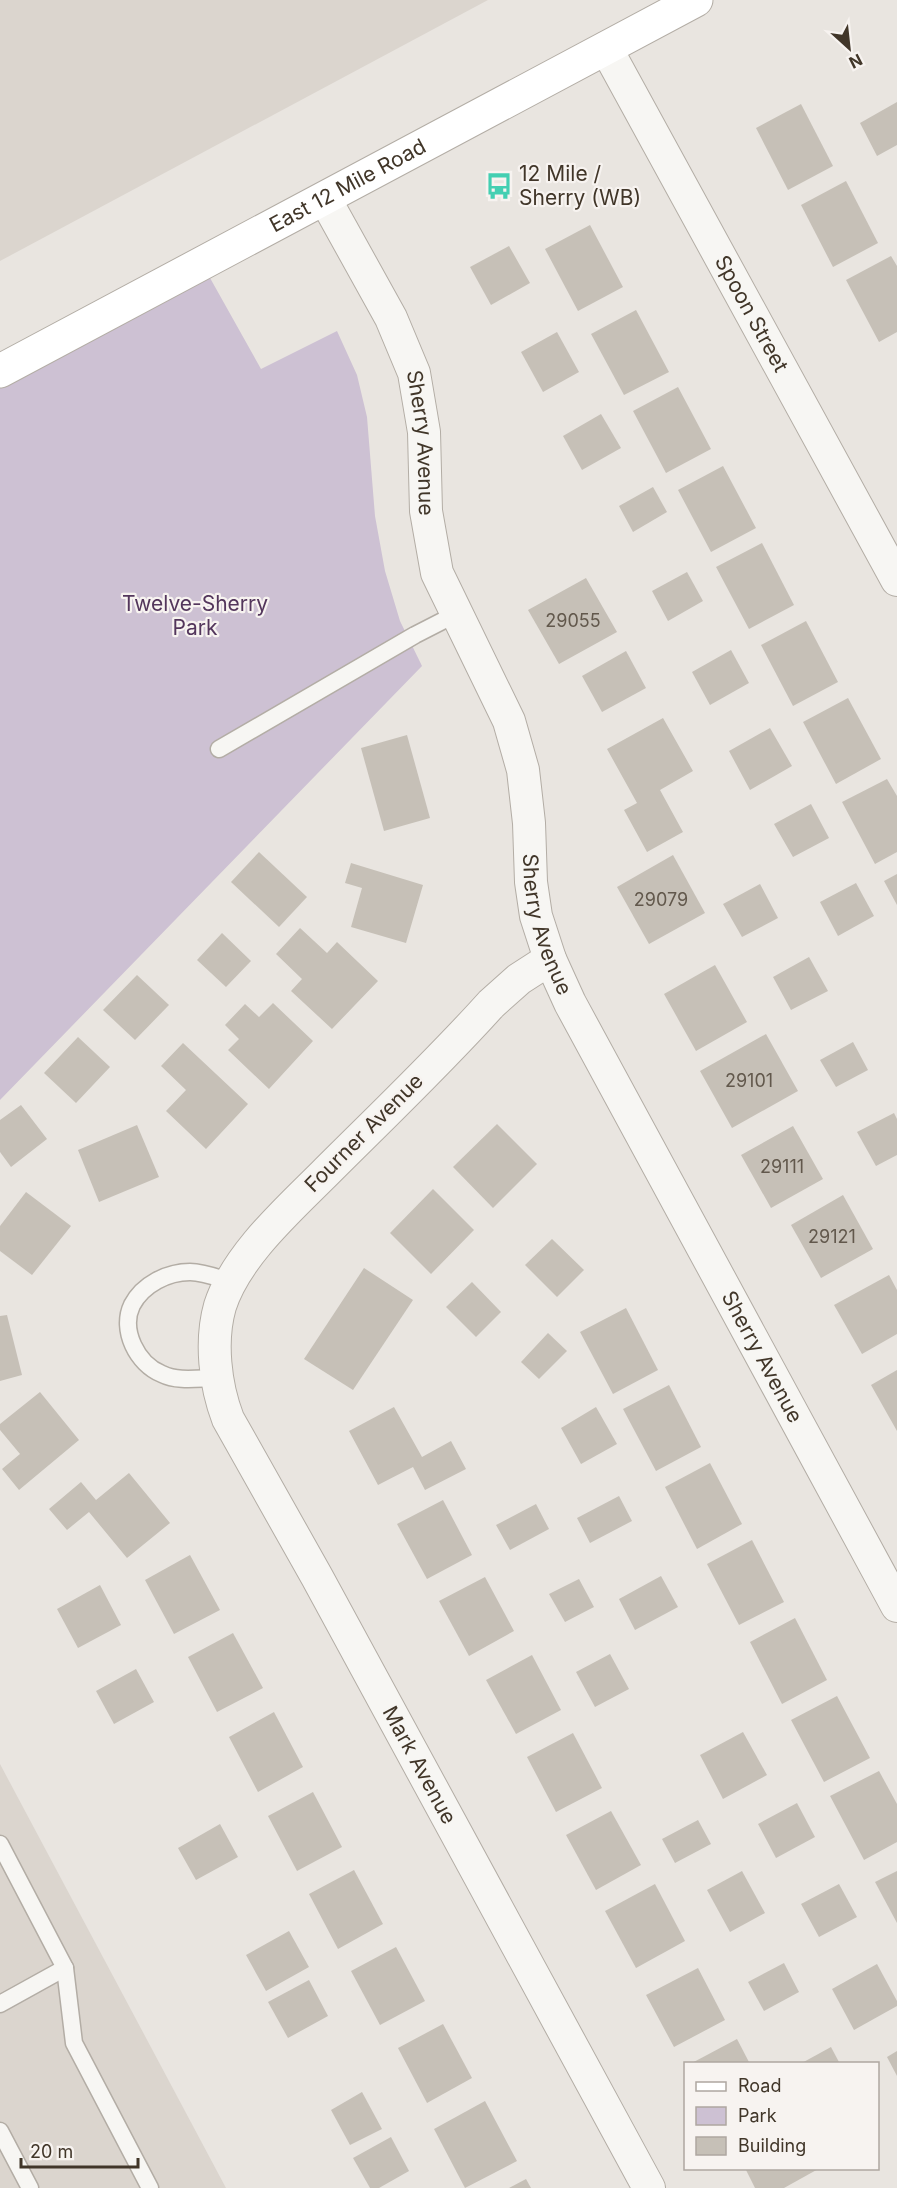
<svg xmlns="http://www.w3.org/2000/svg" width="897" height="2188" font-family="Inter,sans-serif">
<rect width="100%" height="100%" fill="#e9e5e0"/>
<g fill="#dbd5ce">
<path d="M0,0H488L0,261Z"/>
<path d="M0,1764L226,2188H0Z"/>
</g>
<path fill="#cdc1d3" d="M205,269L261,369L337,331L357,375L367,417L375,516L385,571L400,621L422,666L0,1100V378Z"/>
<g fill="#c6c0b7">
<path d="M897,102V145L877,156L860,123Z"/>
<path d="M801,104L833,166L788,190L756,128Z"/>
<path d="M846,181L878,243L833,267L801,205Z"/>
<path d="M590,225L623,287L578,311L545,249Z"/>
<path d="M509,246L530,283L491,305L470,267Z"/>
<path d="M891,256L897,266V332L879,342L846,280Z"/>
<path d="M636,310L669,372L624,395L591,334Z"/>
<path d="M557,332L579,372L543,392L521,352Z"/>
<path d="M678,387L711,449L666,473L633,411Z"/>
<path d="M601,414L621,448L582,470L563,436Z"/>
<path d="M723,466L756,528L711,552L678,490Z"/>
<path d="M653,487L667,512L633,532L619,506Z"/>
<path d="M762,543L794,605L749,629L716,567Z"/>
<path d="M687,572L703,601L668,621L652,591Z"/>
<path d="M586,578L617,632L559,664L528,610Z"/>
<path d="M806,621L838,682L793,706L761,645Z"/>
<path d="M731,650L749,683L710,705L692,672Z"/>
<path d="M626,651L646,688L602,712L582,676Z"/>
<path d="M848,698L881,759L836,784L803,722Z"/>
<path d="M663,718L693,771L660,790L683,832L647,852L624,810L637,803L607,749Z"/>
<path d="M770,728L792,766L750,790L729,751Z"/>
<path d="M407,735L430,818L384,831L361,748Z"/>
<path d="M887,779L897,796V852L875,864L842,802Z"/>
<path d="M811,804L829,838L793,857L774,824Z"/>
<path d="M259,852L307,897L279,927L231,882Z"/>
<path d="M673,855L705,913L649,944L617,887Z"/>
<path d="M351,863L423,885L406,943L351,927L362,888L345,883Z"/>
<path d="M897,874V905L884,881Z"/>
<path d="M856,883L874,916L838,936L820,902Z"/>
<path d="M760,884L778,918L742,937L723,904Z"/>
<path d="M300,928L327,953L337,942L378,981L332,1029L291,991L302,979L276,954Z"/>
<path d="M222,933L251,961L226,987L197,960Z"/>
<path d="M809,957L828,991L791,1010L773,977Z"/>
<path d="M715,965L747,1022L696,1051L664,994Z"/>
<path d="M137,975L169,1005L135,1040L103,1010Z"/>
<path d="M273,1003L313,1041L269,1089L228,1050L239,1039L225,1025L245,1004L259,1017Z"/>
<path d="M766,1034L798,1091L732,1128L700,1071Z"/>
<path d="M78,1037L110,1067L76,1103L44,1073Z"/>
<path d="M853,1042L868,1070L836,1087L820,1060Z"/>
<path d="M183,1043L248,1104L206,1149L166,1111L186,1090L161,1066Z"/>
<path d="M21,1105L47,1139L11,1167L0,1152V1120Z"/>
<path d="M894,1113L897,1119V1155L876,1166L857,1132Z"/>
<path d="M497,1124L537,1164L493,1208L453,1167Z"/>
<path d="M137,1125L159,1177L99,1202L78,1150Z"/>
<path d="M793,1126L823,1179L771,1208L741,1155Z"/>
<path d="M433,1189L474,1230L431,1274L390,1233Z"/>
<path d="M26,1192L71,1226L32,1275L0,1251V1226Z"/>
<path d="M843,1195L873,1249L821,1278L791,1225Z"/>
<path d="M552,1239L584,1270L557,1297L525,1265Z"/>
<path d="M364,1268L413,1300L353,1390L304,1359Z"/>
<path d="M889,1275L897,1290V1334L862,1354L834,1305Z"/>
<path d="M472,1282L501,1312L476,1337L446,1307Z"/>
<path d="M626,1308L658,1370L613,1394L580,1332Z"/>
<path d="M7,1315L22,1375L0,1381V1316Z"/>
<path d="M548,1333L567,1351L539,1379L521,1362Z"/>
<path d="M897,1370V1431L871,1385Z"/>
<path d="M669,1385L701,1447L656,1471L623,1409Z"/>
<path d="M40,1392L79,1440L19,1490L2,1469L20,1454L0,1430V1424Z"/>
<path d="M394,1407L422,1457L451,1441L466,1469L425,1490L413,1467L378,1485L349,1431Z"/>
<path d="M596,1407L617,1444L581,1464L561,1428Z"/>
<path d="M710,1463L742,1524L697,1549L665,1487Z"/>
<path d="M129,1473L170,1523L127,1558L89,1512L67,1530L49,1509L81,1482L96,1500Z"/>
<path d="M619,1496L632,1521L590,1543L577,1518Z"/>
<path d="M443,1500L472,1555L427,1579L397,1524Z"/>
<path d="M536,1504L549,1529L510,1550L496,1525Z"/>
<path d="M752,1540L784,1602L739,1625L707,1564Z"/>
<path d="M190,1555L220,1610L174,1634L145,1580Z"/>
<path d="M661,1576L678,1607L635,1630L619,1599Z"/>
<path d="M485,1577L514,1631L469,1656L439,1601Z"/>
<path d="M579,1579L594,1607L565,1622L549,1594Z"/>
<path d="M100,1585L121,1625L78,1648L57,1609Z"/>
<path d="M795,1618L827,1680L782,1704L750,1642Z"/>
<path d="M233,1633L263,1688L217,1712L188,1657Z"/>
<path d="M610,1654L629,1689L595,1707L576,1672Z"/>
<path d="M532,1655L561,1710L516,1734L486,1680Z"/>
<path d="M136,1669L154,1702L114,1724L96,1691Z"/>
<path d="M837,1696L870,1758L824,1782L791,1720Z"/>
<path d="M274,1712L303,1767L258,1792L229,1737Z"/>
<path d="M743,1732L767,1775L723,1799L700,1755Z"/>
<path d="M573,1733L602,1788L556,1812L527,1757Z"/>
<path d="M879,1771L897,1804V1842L864,1860L830,1796Z"/>
<path d="M313,1792L342,1847L297,1871L268,1816Z"/>
<path d="M797,1803L815,1837L776,1858L758,1824Z"/>
<path d="M611,1811L641,1865L596,1890L566,1835Z"/>
<path d="M698,1820L711,1844L675,1863L662,1839Z"/>
<path d="M220,1824L238,1857L196,1880L178,1848Z"/>
<path d="M354,1870L383,1924L338,1949L309,1894Z"/>
<path d="M742,1871L765,1913L730,1932L707,1890Z"/>
<path d="M897,1871V1923L875,1882Z"/>
<path d="M655,1884L685,1941L636,1968L605,1911Z"/>
<path d="M839,1884L857,1917L819,1937L801,1904Z"/>
<path d="M289,1931L309,1967L266,1991L246,1955Z"/>
<path d="M396,1947L425,2001L380,2025L351,1971Z"/>
<path d="M784,1963L799,1992L764,2011L748,1982Z"/>
<path d="M877,1964L897,2001V2006L854,2030L832,1989Z"/>
<path d="M698,1968L725,2020L674,2047L646,1995Z"/>
<path d="M309,1980L328,2016L288,2038L268,2002Z"/>
<path d="M443,2024L472,2078L427,2103L398,2048Z"/>
<path d="M737,2039L750,2064H690Z"/>
<path d="M831,2047L840,2064H800Z"/>
<path d="M897,2051V2076L887,2057Z"/>
<path d="M362,2092L382,2129L350,2145L331,2110Z"/>
<path d="M485,2101L517,2161L465,2188L434,2129Z"/>
<path d="M391,2137L409,2171L379,2188H370L353,2158Z"/>
<path d="M745,2168H820L784,2188H755Z"/>
<path d="M526,2179L531,2188H509Z"/>
</g>
<g fill="none" stroke-linecap="round" stroke-linejoin="round">
<defs>
<g id="service">
<path d="M219,749L415,635L456,614"/>
<path d="M217,1378C199,1378 178,1382 162,1374C137,1364 120,1330 132,1305C143,1284 168,1272 190,1272C204,1272 218,1278 231,1282"/>
<path d="M0,1844L65,1968L74,2043L150,2188"/>
<path d="M0,2004L65,1968"/>
<path d="M0,2131L30,2188"/>
</g>
<g id="minor">
<path id="s1" d="M606,48L897,580"/>
<path id="s2" d="M325,199L391,318L414,373L424,432L426,511L437,573L509,721L523,770L529,823L531,882L536,916L550,959L570,1003L897,1606"/>
<path id="s3" d="M550,959L519,979L491,1004C438,1063 380,1118 324,1174C288,1210 236,1256 220,1306C210,1341 215,1385 228,1419L317,1577L649,2188"/>
</g>
<g id="secondary">
<path id="s4" d="M0,371L696,0"/>
</g>
</defs>
<use href="#service" stroke="#b3ada5" stroke-width="19"/>
<use href="#minor" stroke="#b3ada5" stroke-width="34"/>
<use href="#secondary" stroke="#b3ada5" stroke-width="35"/>
<use href="#service" stroke="#f7f6f3" stroke-width="16"/>
<use href="#minor" stroke="#f7f6f3" stroke-width="32"/>
<use href="#secondary" stroke="#fff" stroke-width="33"/>
</g>
<defs>
<symbol id="bus-bare" viewBox="-9 -9 18 18"><path d="M-5-6H5V4H4V6H2V4H-2V6H-4V4H-5ZM-3.5-4V0h7V-4ZM-3.5 1.2v1.5H-2V1.2ZM2 1.2v1.5H3.5V1.2Z" fill="#44cfb2" stroke="#f7f3f0" stroke-width="2.5" paint-order="stroke"/></symbol>
</defs>
<g fill-rule="evenodd">
<use href="#bus-bare" x="480" y="167" width="38" height="38"/>
</g>
<g text-anchor="middle" stroke-width="4.5" stroke-linejoin="round" paint-order="stroke">
<g font-size="18" fill="#62584c">
<text x="573" y="627">29055</text>
<text x="661" y="906">29079</text>
<text x="749" y="1087">29101</text>
<text x="782" y="1173">29111</text>
<text x="832" y="1243">29121</text>
</g>
<g font-size="21" fill="#413629" stroke="#f7f3f0" text-anchor="start">
<text x="519" y="181">12 Mile /<tspan x="519" dy="24">Sherry (WB)</tspan></text>
</g>
<g font-size="21" fill="#413629" stroke="#f7f3f0">
<text dy="7" stroke="none"><textPath href="#s4" startOffset="394">East 12 Mile Road</textPath></text>
<text dy="7" stroke="none"><textPath href="#s1" startOffset="303">Spoon Street</textPath></text>
<text dy="7" stroke="none"><textPath href="#s2" startOffset="266">Sherry Avenue</textPath></text>
<text dy="7" stroke="none"><textPath href="#s2" startOffset="770">Sherry Avenue</textPath></text>
<text transform="translate(364 1133) rotate(-45)" y="7">Fourner Avenue</text>
<text dy="7" stroke="none"><textPath href="#s2" startOffset="1256">Sherry Avenue</textPath></text>
<text dy="7" stroke="none"><textPath href="#s3" startOffset="993">Mark Avenue</textPath></text>
</g>
<g font-size="21" fill="#53365c" stroke="#f7f3f0">
<text x="195" y="611">Twelve-Sherry<tspan x="195" dy="24">Park</tspan></text>
</g>
</g>
<rect x="684" y="2062" width="195" height="108" fill="#f7f3f0" stroke="#aea7a0" stroke-width="1.5"/>
<rect x="696" y="2082" width="30" height="9" fill="#ffffff" stroke="#aea7a0" stroke-width="1.5"/>
<text x="738" y="2092" font-size="18" fill="#413629">Road</text>
<rect x="696" y="2107" width="30" height="18" fill="#cdc1d3" stroke="#aea7a0" stroke-width="1.5"/>
<text x="738" y="2122" font-size="18" fill="#413629">Park</text>
<rect x="696" y="2137" width="30" height="18" fill="#c6c0b7" stroke="#aea7a0" stroke-width="1.5"/>
<text x="738" y="2152" font-size="18" fill="#413629">Building</text>
<g transform="translate(849 48) rotate(153)" stroke="#f7f3f0" stroke-width="4.5" paint-order="stroke">
<path d="M0-4.5L10 22L0 15L-10 22Z" fill="#413629"/>
<text y="-9" font-size="16" font-weight="bold" text-anchor="middle" fill="#413629">N</text>
</g>
<path d="M21 2158v9h117v-9" fill="none" stroke="#413629" stroke-width="3"/>
<text x="30" y="2158" font-size="18" fill="#413629" stroke="#f7f3f0" stroke-width="4.5" paint-order="stroke">20 m</text>
</svg>
